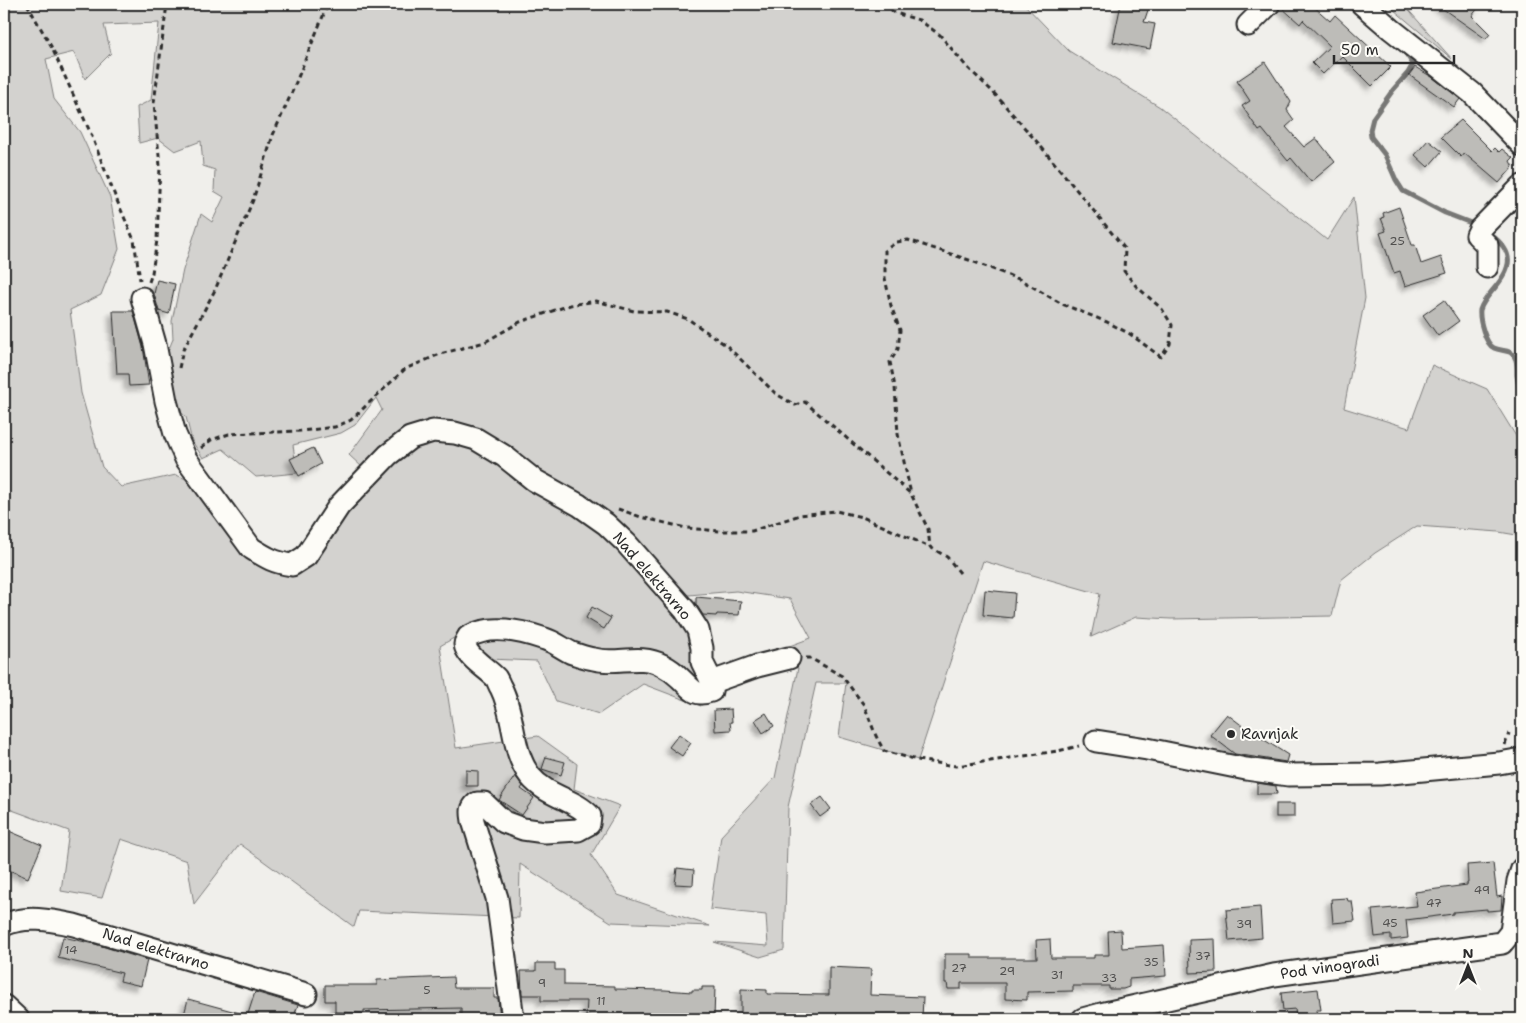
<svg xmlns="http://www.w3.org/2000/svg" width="1526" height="1023" font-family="'Shantell Sans',sans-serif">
<defs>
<filter id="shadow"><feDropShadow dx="-4.5" dy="4.5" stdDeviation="2.5" flood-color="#0004"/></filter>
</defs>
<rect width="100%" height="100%" fill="#f0efeb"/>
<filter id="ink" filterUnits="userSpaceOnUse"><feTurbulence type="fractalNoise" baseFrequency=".02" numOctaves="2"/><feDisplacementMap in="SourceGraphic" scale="10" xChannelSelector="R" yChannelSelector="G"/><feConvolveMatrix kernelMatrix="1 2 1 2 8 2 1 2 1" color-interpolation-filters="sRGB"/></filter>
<g filter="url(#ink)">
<g fill="#d3d2cf" stroke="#7f7e7d" fill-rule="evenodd">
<path d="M4,4H1024L1069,51L1160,107L1327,240L1354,197L1365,298L1344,408L1409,428L1432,365L1487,389L1522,446V536L1499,532L1417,526L1375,553L1341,580L1332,616L1171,619L1136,617L1091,637L1100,594L983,561L918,760L839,737L846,683H816L788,807L784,950L760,957L714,942L768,946L766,915L710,909L721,836L775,778L798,668L757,658L811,638L790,599L736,591L665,597L688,631L701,706L643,684L599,714L556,701L537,661L488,659L464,632L440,646L456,748L538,736L577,764L574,789L620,806L591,855L618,895L710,926L611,922L520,864L519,918L359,911L354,927L240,844L194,904L187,861L121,839L102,898L61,891L69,831L4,807ZM159,23L151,100L137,107L139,143L158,138L175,151L201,141L203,166L215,170L214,191L224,197L212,222L201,214L183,270L172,321L173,339L166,356L174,406L186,417L192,441L203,458L223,449L256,477L297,473L293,445L341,433L355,425L376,398L382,410L349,455L375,479L337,522L276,567L204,486L176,475L121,487L102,467L81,393L70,310L101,295L119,249L110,197L80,132L54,99L46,59L74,52L85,79L111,53L104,25Z"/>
<path d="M1387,4H1403L1452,59Z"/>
</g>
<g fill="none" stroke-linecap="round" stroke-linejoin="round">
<g stroke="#777775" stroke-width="5">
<path d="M1212,4L1239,7L1251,4"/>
<path d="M1404,52L1407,55L1413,64L1408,73L1393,90L1373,118L1370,130L1371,137L1385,155L1396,180L1403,191L1445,213L1476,225"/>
<path d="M1490,234C1516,253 1512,268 1493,290C1488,296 1482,303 1480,310C1479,319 1485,344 1494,348C1502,352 1512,348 1516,360C1517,364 1517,371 1517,375C1518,383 1520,391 1522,398"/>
</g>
</g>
<g fill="#bdbcb8" stroke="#2b2b2b" filter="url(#shadow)">
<path d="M1121,4H1150L1144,22L1155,24L1150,49L1113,42Z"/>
<path d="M1281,4H1311L1330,21L1335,15L1391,67L1372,86L1342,56L1323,74L1312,63L1330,46L1303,20L1300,24L1281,7Z"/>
<path d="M1436,4H1481L1472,16L1490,34L1486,39Z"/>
<path d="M1265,62L1291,102L1287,110L1294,120L1286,127L1304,147L1316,138L1335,162L1311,182L1291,158L1288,161L1262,129L1259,131L1242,106L1250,101L1237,81Z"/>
<path d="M1415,67L1432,77L1460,99L1454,107L1409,75Z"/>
<path d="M1461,120L1492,151L1495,148L1499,152L1502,149L1513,158L1510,161L1513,167L1499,183L1464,153L1461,157L1441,137Z"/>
<path d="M1428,140L1442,151L1428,167L1415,155Z"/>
<path d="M1399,207L1412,245H1415L1421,264L1441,257L1447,273L1405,286L1400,271L1394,273L1380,233L1386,231L1381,218L1384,217L1383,213Z"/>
<path d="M157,280L175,284L169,314L159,311L154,294Z"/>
<path d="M1444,300L1459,321L1438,336L1423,315Z"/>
<path d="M113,311H133L143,347L149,385L129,386L128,374H117Z"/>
<path d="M313,448L321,464L299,476L290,459Z"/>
<path d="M985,590L1015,593L1013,618L983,615Z"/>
<path d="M696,597L741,601L739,615L717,614L716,616L703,615L696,604Z"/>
<path d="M592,607L611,618L604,629L586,618Z"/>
<path d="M731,709L732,722H730L731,730L715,731L714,710Z"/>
<path d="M766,713L774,726L763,733L755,720Z"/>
<path d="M1227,714L1244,727L1288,755L1286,762L1235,754L1210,735Z"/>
<path d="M679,734L691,743L682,756L669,747Z"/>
<path d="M546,757L565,762L561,775L542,769Z"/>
<path d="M466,770L478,771V786H466Z"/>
<path d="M515,776L523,786L521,789L534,798L522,815L499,800Z"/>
<path d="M1257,783L1276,786L1277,794H1257Z"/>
<path d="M822,797L831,809L820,817L811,805Z"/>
<rect x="1276" y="804" width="18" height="13"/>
<path d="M9,831L42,845L28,878L4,868V844Z"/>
<path d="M1493,863L1497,897L1502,896L1501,910L1487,911V909L1453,912V914L1406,920L1408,938L1391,940V935L1375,937L1372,910L1417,906L1415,892L1467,885V883H1468L1467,865Z"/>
<path d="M677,868L694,870L693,885L675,884Z"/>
<path d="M1347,898L1348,901H1352L1355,921L1333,923L1331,899Z"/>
<path d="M1260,907L1262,938L1229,941L1226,910Z"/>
<path d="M1121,930L1122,948L1164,945L1166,976L1129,979V987L1123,989H1109V986H1073V991L1027,992V1000L1005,999V983H961V989H948L947,983H945V954H972V958H1037L1036,940L1050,939L1051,958H1094V955H1109L1108,931Z"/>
<path d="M63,937L95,944L147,960L141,986L120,981L122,973L58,958Z"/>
<path d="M1215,939L1216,972L1190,973L1189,940Z"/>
<path d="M536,963H555V970H564V985L615,986V989L665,990L692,992V990H702V987H715L714,1019L586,1017L587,1001H541V995H522L521,971H536Z"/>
<path d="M829,967L871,969L870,995L923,997L922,1019L741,1018V989L767,990V994L829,995Z"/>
<path d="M453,977L454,988H494V998H498L500,1019H461V1008L364,1010V1013L335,1012V1001H325V985H377V980Z"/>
<path d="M1318,989L1321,1010H1316L1317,1016L1296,1018L1295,1009L1283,1010L1281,993Z"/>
<path d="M255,992L298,1005L293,1019H265L248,1014Z"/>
<path d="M188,999L247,1015V1019H183Z"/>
</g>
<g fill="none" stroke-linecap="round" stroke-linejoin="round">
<defs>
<g id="minor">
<path d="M1362,4L1391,29L1472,93L1522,145"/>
<path d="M1248,25L1269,4"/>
<path d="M1487,267V245L1477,235L1480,229L1522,186"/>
<path d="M142,298L155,344L166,401L175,434L186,459L251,548C267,558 273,562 292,565L306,556L339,506L388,455L410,438L433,431L455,433L476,439L504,456L534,480L579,505L606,524L626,543L685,610L698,630L702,648V662L712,682L711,691C694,697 692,689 680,678C675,673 668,668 662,665C640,653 616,665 594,659C587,658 579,655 572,653C563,649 555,642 545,639C522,631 490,624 468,637C467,640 465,642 465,644C466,657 488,669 496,678C498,681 499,685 501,688C515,715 511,751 530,776C547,797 575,799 590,816L589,824L578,830L545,832L523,829L504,822L484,803H477C470,809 472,813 473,821L497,898L513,1019"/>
<path d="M712,682L757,666L789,658"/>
<path d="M1096,741L1147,749L1246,769L1288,775L1380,774L1499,763L1522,759"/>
<path d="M4,925C25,915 51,920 74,925L306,994"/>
<path d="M4,1006L18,1019"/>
<path d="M1083,1019L1105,1013L1274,975L1502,943L1511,932L1518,881L1522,869"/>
</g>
</defs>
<use href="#minor" stroke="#2b2b2b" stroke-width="25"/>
<g stroke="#2b2b2b" stroke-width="3" stroke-dasharray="5 4" stroke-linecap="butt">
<path d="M27,4L52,48L91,134L115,196L134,240L140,280"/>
<path d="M884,4L895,13L919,20L940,35L966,66L992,91L1038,143L1125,249L1124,271L1136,286L1162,309L1172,325L1170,344L1161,357L1130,334L1107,322L1062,304L1021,280L969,260L908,240L897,242L885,250V278L891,306L900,330L898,349L890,362L895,387L898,434L911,494"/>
<path d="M149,282L152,273L157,240L160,166L154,103L167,4"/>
<path d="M179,368L183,350L215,290L253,200L273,135L292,92L328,4"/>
<path d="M201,448L211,440L229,434L301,431L335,427L351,420L405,369L440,354L485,342L520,322L570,305L596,301L634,311L667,312L688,319L727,346L776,394L795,405L805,402L911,494L928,529L930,547"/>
<path d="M618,509L641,517L686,528L720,531H752L800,515L836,511L862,517L930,547L947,557L960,573"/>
<path d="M806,658H810L842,676L864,705L876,736L884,751L917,760L956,766L1058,751L1079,746"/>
<path d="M1505,745L1509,733"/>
</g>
<use href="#minor" stroke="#fdfcf7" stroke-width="21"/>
</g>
</g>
<circle fill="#2b2b2b" stroke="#fdfcf7" stroke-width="2" cx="1231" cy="734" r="5"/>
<g text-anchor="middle" stroke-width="4" stroke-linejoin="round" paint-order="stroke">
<g font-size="12" fill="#504f4e">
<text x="1397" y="245">25</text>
<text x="1482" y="894">49</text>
<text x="1434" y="907">47</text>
<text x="1390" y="927">45</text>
<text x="1244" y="928">39</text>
<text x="71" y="954">14</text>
<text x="1203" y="960">37</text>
<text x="1151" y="966">35</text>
<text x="959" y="972">27</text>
<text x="1007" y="975">29</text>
<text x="1057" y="979">31</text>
<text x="1109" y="982">33</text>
<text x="542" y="987">9</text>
<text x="427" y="994">5</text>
<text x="601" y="1005">11</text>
</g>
<g font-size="15" fill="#2b2b2b" stroke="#fdfcf7">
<text transform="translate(652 576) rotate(49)" y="5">Nad elektrarno</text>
<text transform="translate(156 949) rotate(17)" y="5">Nad elektrarno</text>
<text transform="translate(1330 967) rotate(-8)" y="5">Pod vinogradi</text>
</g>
<g font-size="15" fill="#2b2b2b" stroke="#fdfcf7" text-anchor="start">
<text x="1241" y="739">Ravnjak</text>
</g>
</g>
<rect width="1526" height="1023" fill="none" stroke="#fdfcf7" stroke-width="20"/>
<rect x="10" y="10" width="1506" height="1003" fill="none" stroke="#2b2b2b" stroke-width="2" filter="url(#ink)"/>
<g transform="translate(1468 966)" stroke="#fdfcf7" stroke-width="4" paint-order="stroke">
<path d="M0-4L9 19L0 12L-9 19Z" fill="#2b2b2b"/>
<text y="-8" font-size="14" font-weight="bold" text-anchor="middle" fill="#2b2b2b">N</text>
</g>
<path d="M1334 55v8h120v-8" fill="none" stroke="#2b2b2b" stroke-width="2.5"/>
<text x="1341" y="55" font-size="15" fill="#2b2b2b" stroke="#fdfcf7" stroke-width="4" paint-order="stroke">50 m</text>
</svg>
